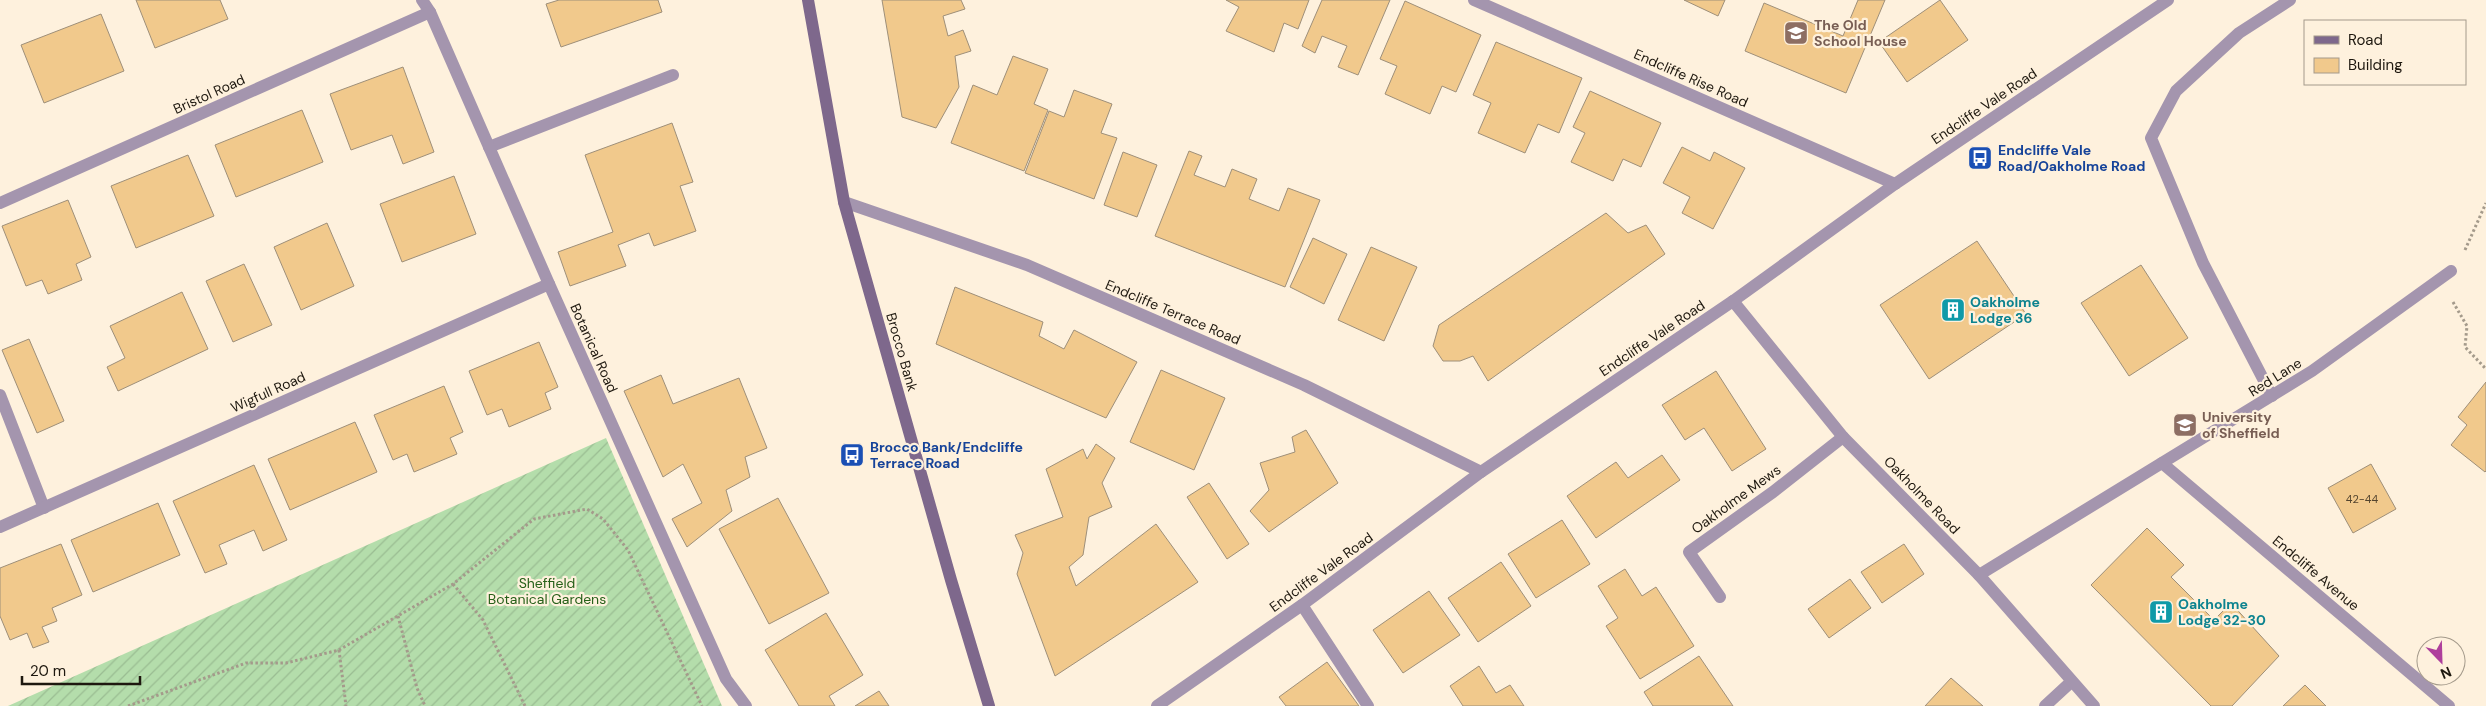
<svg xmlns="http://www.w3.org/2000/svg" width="2486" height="706" font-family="'DM Sans',sans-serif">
<defs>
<pattern id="garden-furrows" width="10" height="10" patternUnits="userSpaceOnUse" patternTransform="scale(1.25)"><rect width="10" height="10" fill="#b4ddab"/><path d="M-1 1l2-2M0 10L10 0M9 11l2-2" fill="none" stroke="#9abd92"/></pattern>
</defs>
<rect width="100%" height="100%" fill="#fef1dd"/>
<path fill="url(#garden-furrows)" d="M606,438L722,706H8Z"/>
<g fill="#f1c98c" stroke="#9e8f79">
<path d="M136,0H220L228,19L155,48Z"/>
<path d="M559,0H658L662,12L561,47L546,4Z"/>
<path d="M882,0H961L965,9L943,16L948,36L963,30L971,51L955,56L959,87L936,128L902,117Z"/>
<path d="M1226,0H1309L1298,29L1284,23L1274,52L1226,31L1239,7Z"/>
<path d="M1322,0H1390L1358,75L1338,67L1347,46L1322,36L1315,53L1302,46Z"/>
<path d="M1684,0H1725L1718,16Z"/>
<path d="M1858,0H1885L1846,93L1745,51L1764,3L1843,36Z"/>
<path d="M1940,0L1968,40L1907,82L1879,42Z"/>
<path d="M1405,1L1481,35L1456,92L1442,86L1430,114L1385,94L1397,66L1380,59Z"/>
<path d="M101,14L124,71L44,103L21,45Z"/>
<path d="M1496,42L1582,78L1559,133L1538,124L1525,153L1478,133L1491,103L1473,95Z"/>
<path d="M1013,56L1048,69L1034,104L1048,110L1024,171L951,143L973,85L997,95Z"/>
<path d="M403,67L434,152L403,164L392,135L351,150L330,94Z"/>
<path d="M1074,90L1112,104L1101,133L1117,138L1094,199L1025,173L1049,111L1064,117Z"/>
<path d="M1590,91L1661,123L1641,167L1623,159L1613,181L1571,162L1585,133L1573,127Z"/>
<path d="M302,110L323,162L236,197L215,145Z"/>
<path d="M672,123L693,182L680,186L696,231L654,246L649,233L618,245L626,266L570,286L558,252L613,232L585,155Z"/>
<path d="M1682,147L1710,161L1714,152L1745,168L1713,229L1682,213L1690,197L1663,183Z"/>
<path d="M1189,151L1202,156L1194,175L1225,187L1232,169L1257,179L1249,199L1279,211L1288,188L1320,200L1285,287L1155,236Z"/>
<path d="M1123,152L1157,165L1137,217L1104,205Z"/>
<path d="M188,155L214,216L136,248L111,186Z"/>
<path d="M454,176L476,234L402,262L380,204Z"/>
<path d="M68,200L91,257L76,264L82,280L48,294L42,280L26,286L2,226Z"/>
<path d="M1606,213L1628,233L1646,225L1665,254L1488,381L1473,356L1460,361H1443L1433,346L1439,325Z"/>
<path d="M327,223L354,286L301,310L274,247Z"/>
<path d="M1313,238L1347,254L1324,304L1290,287Z"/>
<path d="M1977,241L2026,314L1929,379L1880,305Z"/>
<path d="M1371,247L1417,267L1384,341L1338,320Z"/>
<path d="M244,264L272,325L233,342L206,281Z"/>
<path d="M2141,265L2188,338L2129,376L2081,303Z"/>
<path d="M955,287L1043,322L1039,336L1064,349L1074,330L1137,362L1106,418L936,344Z"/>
<path d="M182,292L208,349L118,391L107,367L125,358L110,326Z"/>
<path d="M29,339L64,421L37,433L2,350Z"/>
<path d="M539,342L558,387L545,393L551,409L509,427L502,409L487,415L469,371Z"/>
<path d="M1161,370L1225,398L1194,470L1130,442Z"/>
<path d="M1716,371L1766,449L1732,471L1704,428L1685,440L1662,405Z"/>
<path d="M661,375L673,404L739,378L767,448L745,457L750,477L726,490L732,511L687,547L672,519L702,503L683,464L663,477L624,391Z"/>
<path d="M2486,382V471L2485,472L2451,445L2467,425L2458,417Z"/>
<path d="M444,386L463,432L450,438L457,454L414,472L407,454L393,460L374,415Z"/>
<path d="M355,422L377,472L290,510L268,459Z"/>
<path d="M1306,430L1338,483L1269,532L1250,511L1269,490L1260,463L1295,452L1292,437Z"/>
<path d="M1096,444L1115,458L1102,483L1112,507L1089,517L1083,555L1069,567L1076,586L1156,524L1198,582L1055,676L1017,574L1023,553L1015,535L1063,517L1046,469L1083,449L1087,459Z"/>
<path d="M1662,455L1680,480L1596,538L1567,496L1616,462L1628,478Z"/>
<path d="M2371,464L2396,509L2353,533L2328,488Z"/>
<path d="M254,465L287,540L263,551L254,530L219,545L227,564L205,573L173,501Z"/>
<path d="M1209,483L1249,544L1227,559L1187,497Z"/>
<path d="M778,498L829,593L769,624L719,529Z"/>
<path d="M158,503L180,555L93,592L71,540Z"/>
<path d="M1562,520L1590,564L1536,598L1508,554Z"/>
<path d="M2147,528L2184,565L2171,577L2214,620L2231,603L2279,656L2232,706H2211L2091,585Z"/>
<path d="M61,544L82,595L52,608L57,621L42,627L49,642L33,648L27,633L10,640L0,616V568Z"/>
<path d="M1904,544L1924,574L1882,603L1861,572Z"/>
<path d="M1501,562L1531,606L1478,642L1448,598Z"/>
<path d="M1625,569L1642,596L1656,587L1694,646L1640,679L1606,626L1618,618L1598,586Z"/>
<path d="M1850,579L1871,608L1829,638L1808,609Z"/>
<path d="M1429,591L1460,635L1403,673L1373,630Z"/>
<path d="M826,613L863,675L829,696L835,706H799L765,650Z"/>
<path d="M1699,656L1733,706H1653L1644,692Z"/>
<path d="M1327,662L1359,706H1286L1279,697Z"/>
<path d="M1479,666L1496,693L1510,685L1524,706H1463L1450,686Z"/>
<path d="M1951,678L1983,706H1925Z"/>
<path d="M2305,685L2326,706H2283Z"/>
<path d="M879,691L889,706H855Z"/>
</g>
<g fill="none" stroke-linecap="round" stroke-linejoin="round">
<g stroke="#a49a8b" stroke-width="3" stroke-dasharray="2.5 2.5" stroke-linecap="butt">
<path d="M2465,250L2486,203"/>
<path d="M2453,302L2467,326L2465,347L2486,369"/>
<path d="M453,584L483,620L525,706"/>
<path d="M398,616L417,688L425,706"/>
<path d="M339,650L346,706"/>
<path d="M128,706L246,663H286L339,650L453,584L534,519L587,509L603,519L628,550L702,706"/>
</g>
<g stroke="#a495ae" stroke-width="12">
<path d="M489,147L673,75"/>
<path d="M0,395L44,508"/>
<path d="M2272,396L2203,263L2151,138L2176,91L2239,33L2290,0"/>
<path d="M2045,706L2071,682"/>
</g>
<g stroke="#a495ae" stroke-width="12">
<path d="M422,0L430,12L549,284L726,679L746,706"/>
<path d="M1474,0L1895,184"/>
<path d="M844,202L1027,265L1304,385L1481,472"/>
<path d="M0,203L430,12"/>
<path d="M1733,301L1843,437L1979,575L2094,706"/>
<path d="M2162,463L2449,706"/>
<path d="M0,527L549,284"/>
<path d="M1979,575L2312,371L2451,271"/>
<path d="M1720,597L1689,552L1773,492L1843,437"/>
<path d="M1302,605L1368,706"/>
<path d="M1157,706L1302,605L1481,472L1733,301L1895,184L2168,0"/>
</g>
<path stroke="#7e688c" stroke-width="12" d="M808,0L844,202L951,580L989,706"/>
</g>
<defs>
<symbol id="school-square" viewBox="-11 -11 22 22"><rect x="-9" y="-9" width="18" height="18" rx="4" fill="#8d6e63" stroke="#fef1dd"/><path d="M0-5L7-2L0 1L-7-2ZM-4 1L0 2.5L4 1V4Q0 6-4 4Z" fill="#fff"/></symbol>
<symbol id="bus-square" viewBox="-11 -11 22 22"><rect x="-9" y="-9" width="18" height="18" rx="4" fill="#1a4fb4" stroke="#fef1dd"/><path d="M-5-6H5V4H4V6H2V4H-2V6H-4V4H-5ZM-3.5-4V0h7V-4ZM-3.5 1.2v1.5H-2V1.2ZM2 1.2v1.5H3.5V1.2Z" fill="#fff"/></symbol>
<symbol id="building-square" viewBox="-11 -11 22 22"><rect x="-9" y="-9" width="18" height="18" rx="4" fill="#0f9aa8" stroke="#fef1dd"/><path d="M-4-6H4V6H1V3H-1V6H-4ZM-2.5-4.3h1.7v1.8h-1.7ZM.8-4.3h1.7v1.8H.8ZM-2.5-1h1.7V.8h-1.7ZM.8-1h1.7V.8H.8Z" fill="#fff"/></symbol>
<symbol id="university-square" viewBox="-11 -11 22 22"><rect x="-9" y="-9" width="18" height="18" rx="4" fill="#8d6e63" stroke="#fef1dd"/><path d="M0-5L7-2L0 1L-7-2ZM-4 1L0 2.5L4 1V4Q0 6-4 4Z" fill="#fff"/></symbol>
</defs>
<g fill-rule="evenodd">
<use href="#school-square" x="1782" y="19" width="28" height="28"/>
<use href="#bus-square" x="1966" y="144" width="28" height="28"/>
<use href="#building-square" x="1939" y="296" width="28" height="28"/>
<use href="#university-square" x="2171" y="411" width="28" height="28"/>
<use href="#bus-square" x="838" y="441" width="28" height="28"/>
<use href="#building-square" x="2147" y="598" width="28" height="28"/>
</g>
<g text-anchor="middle" stroke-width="4.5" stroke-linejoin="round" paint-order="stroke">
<g font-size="11" fill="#53442e">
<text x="2362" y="503">42-44</text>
</g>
<g font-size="14" font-weight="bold" fill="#785e54" stroke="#fef1dd" text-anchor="start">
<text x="1814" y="30">The Old<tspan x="1814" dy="16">School House</tspan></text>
<text x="2202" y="422">University<tspan x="2202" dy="16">of Sheffield</tspan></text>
</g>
<g font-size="14" fill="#1e180f" stroke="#fef1dd">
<text transform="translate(1691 78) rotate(24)" y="5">Endcliffe Rise Road</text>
<text transform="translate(209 94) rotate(-24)" y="5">Bristol Road</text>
<text transform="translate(1984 106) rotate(-34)" y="5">Endcliffe Vale Road</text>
<text transform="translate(1173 312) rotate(23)" y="5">Endcliffe Terrace Road</text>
<text transform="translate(1652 338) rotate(-34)" y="5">Endcliffe Vale Road</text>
<text transform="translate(594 348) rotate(66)" y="5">Botanical Road</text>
<text transform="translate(902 352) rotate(74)" y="5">Brocco Bank</text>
<text transform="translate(2275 377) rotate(-32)" y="5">Red Lane</text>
<text transform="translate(268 392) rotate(-24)" y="5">Wigfull Road</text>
<text transform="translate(1922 495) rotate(46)" y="5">Oakholme Road</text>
<text transform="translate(1736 499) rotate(-36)" y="5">Oakholme Mews</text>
<text transform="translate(1321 572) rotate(-36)" y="5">Endcliffe Vale Road</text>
<text transform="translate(2316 573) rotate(40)" y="5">Endcliffe Avenue</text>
</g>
<g font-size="14" font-weight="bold" fill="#164399" stroke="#fef1dd" text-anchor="start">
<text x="1998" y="155">Endcliffe Vale<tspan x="1998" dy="16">Road/Oakholme Road</tspan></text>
<text x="870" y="452">Brocco Bank/Endcliffe<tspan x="870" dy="16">Terrace Road</tspan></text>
</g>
<g font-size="14" font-weight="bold" fill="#0d838f" stroke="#fef1dd" text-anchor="start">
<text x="1970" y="307">Oakholme<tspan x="1970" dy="16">Lodge 36</tspan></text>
<text x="2178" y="609">Oakholme<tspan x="2178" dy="16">Lodge 32-30</tspan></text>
</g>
<g font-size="14" fill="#28611a" stroke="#fef1dd">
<text x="547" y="588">Sheffield<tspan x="547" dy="16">Botanical Gardens</tspan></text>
</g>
</g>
<rect x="2304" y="20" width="162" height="65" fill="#fef1dd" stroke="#a49a8b"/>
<rect x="2314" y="36" width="25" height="8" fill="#7e688c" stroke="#a49a8b"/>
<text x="2348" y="45" font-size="15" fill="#1e180f">Road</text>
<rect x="2314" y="58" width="25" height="15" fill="#f1c98c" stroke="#a49a8b"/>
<text x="2348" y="70" font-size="15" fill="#1e180f">Building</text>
<g transform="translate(2441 661) rotate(157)"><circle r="24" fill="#fef1dd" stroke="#a49a8b"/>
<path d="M0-4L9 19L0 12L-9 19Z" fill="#ae3f9c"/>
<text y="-8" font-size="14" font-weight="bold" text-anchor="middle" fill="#1e180f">N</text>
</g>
<path d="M22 676v8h118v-8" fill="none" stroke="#1e180f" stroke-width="2.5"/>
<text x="30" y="676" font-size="15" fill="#1e180f" stroke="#fef1dd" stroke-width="4" paint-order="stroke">20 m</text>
</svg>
